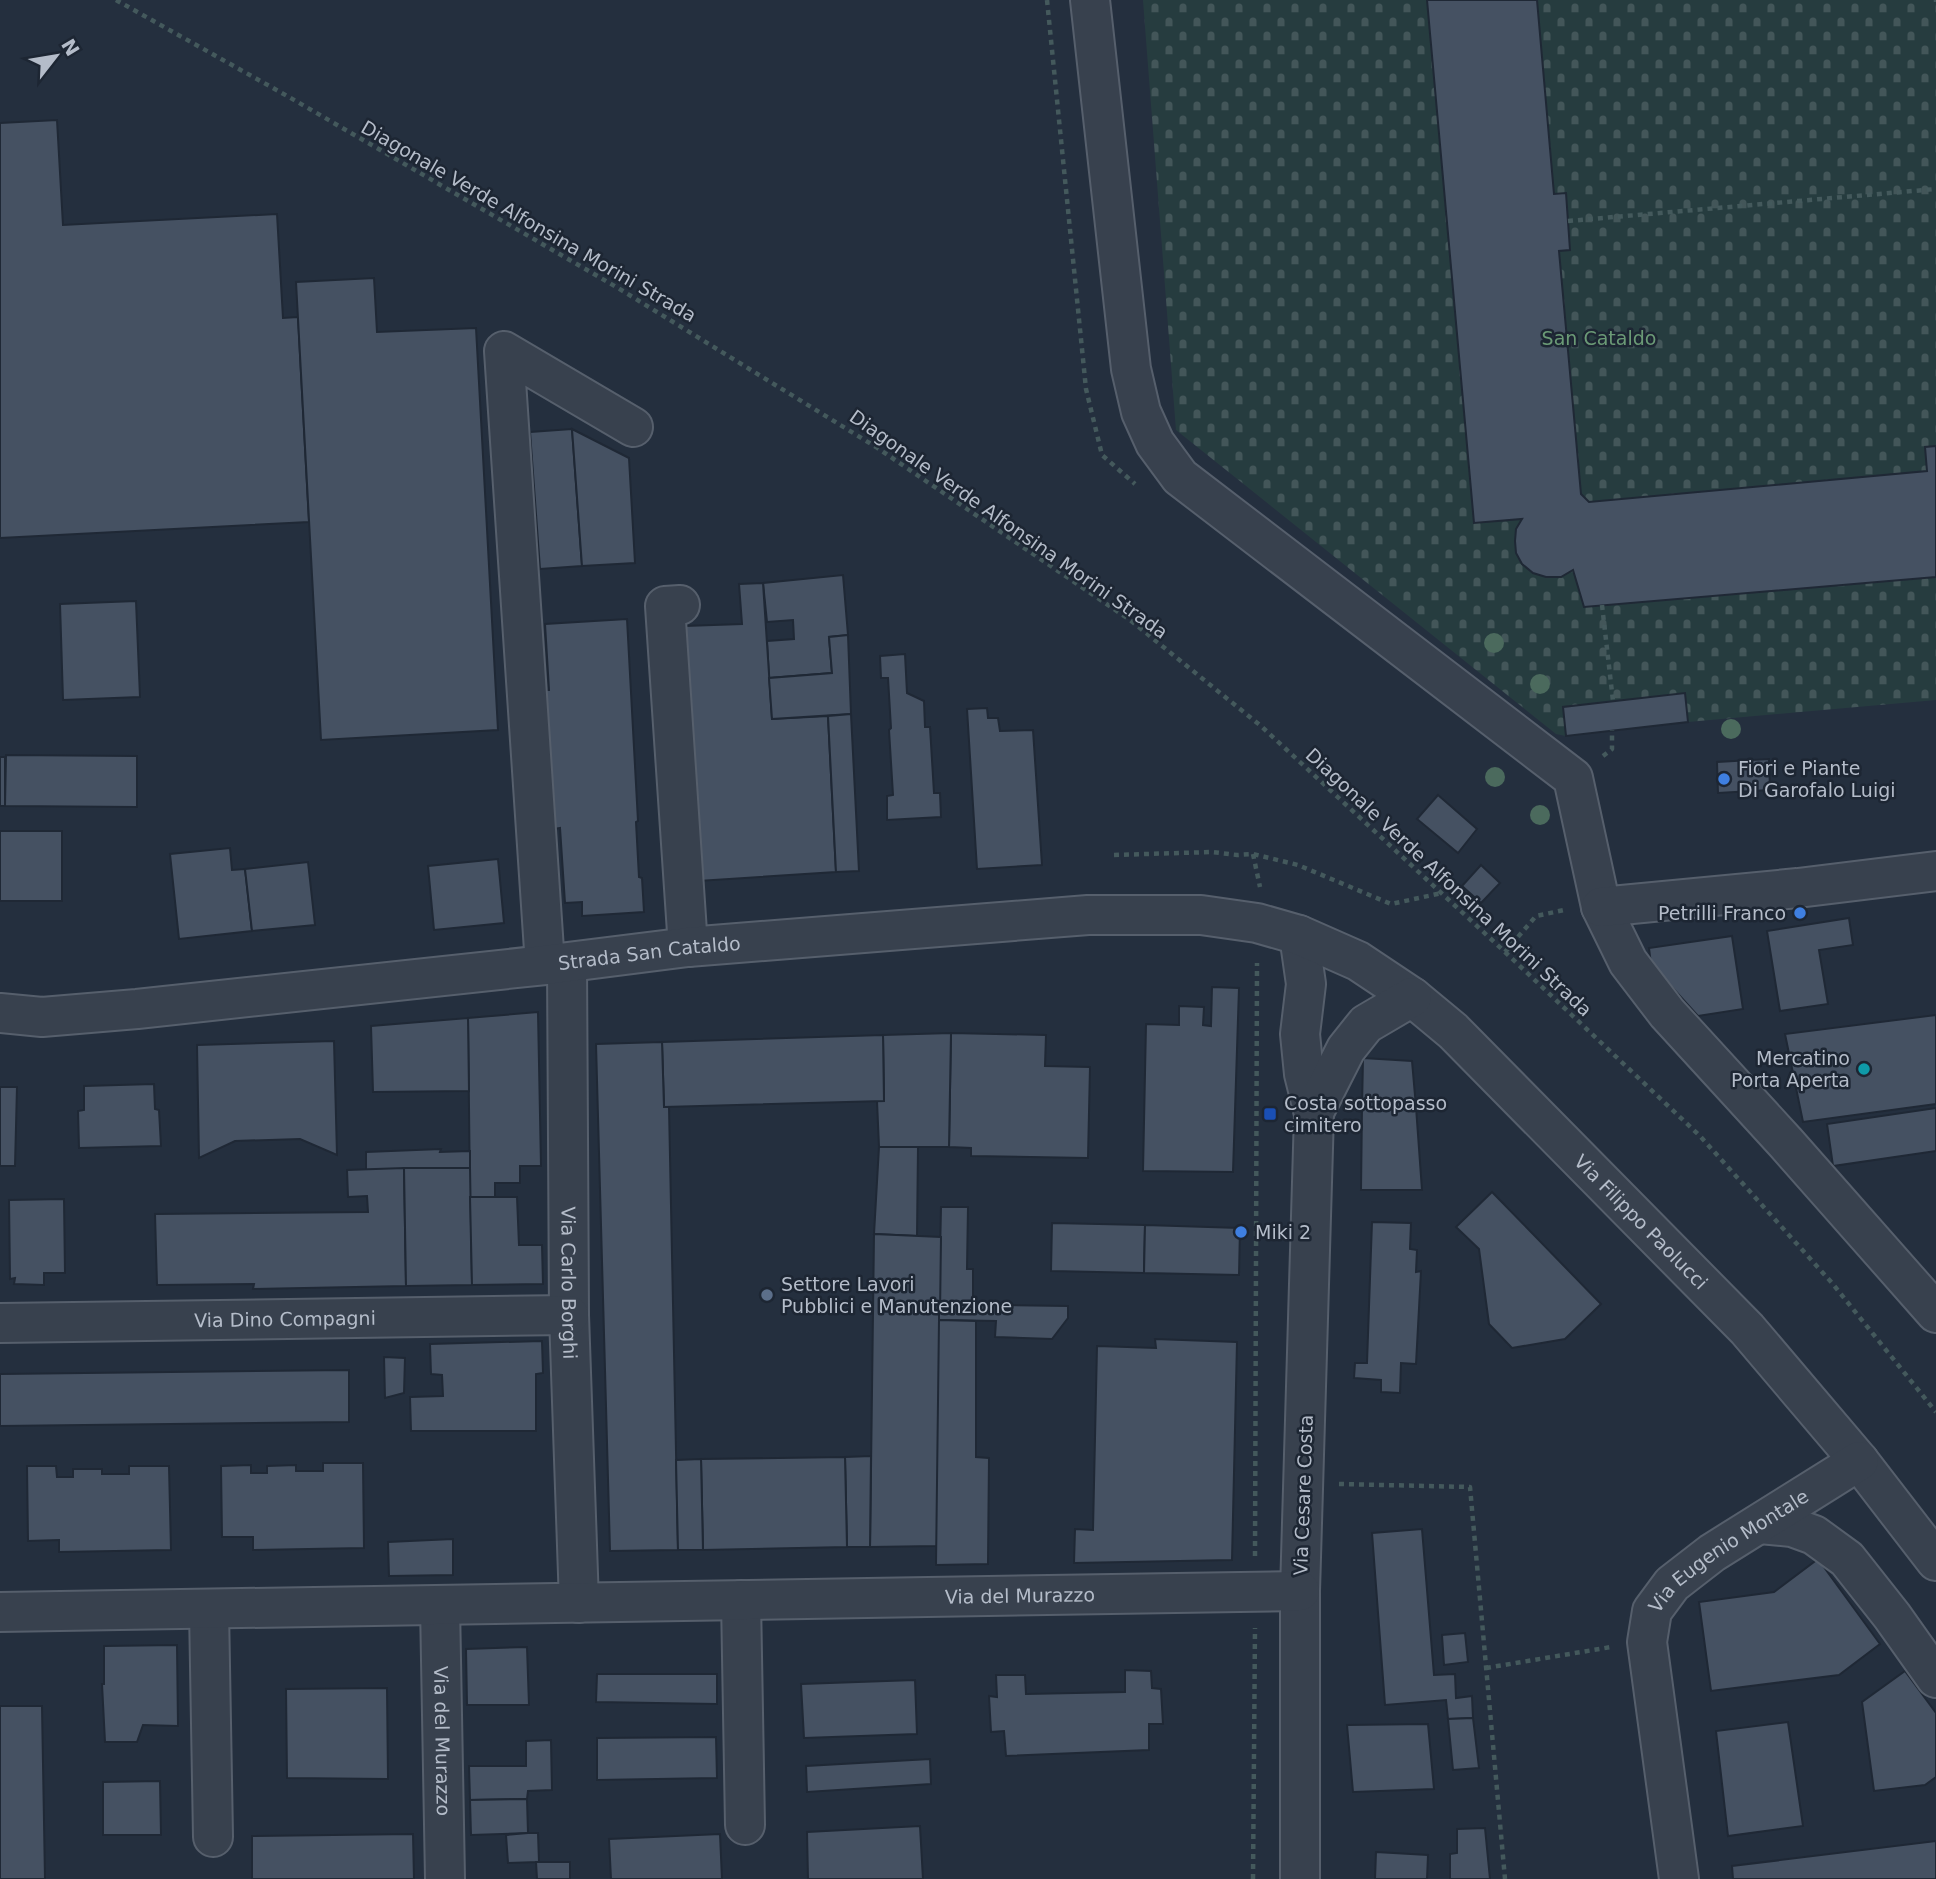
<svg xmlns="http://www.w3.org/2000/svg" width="1936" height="1879" font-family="'DejaVu Sans',sans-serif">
<defs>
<pattern id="cemetery-stones" width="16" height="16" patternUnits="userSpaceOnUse" patternTransform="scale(1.75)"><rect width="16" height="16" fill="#263c3f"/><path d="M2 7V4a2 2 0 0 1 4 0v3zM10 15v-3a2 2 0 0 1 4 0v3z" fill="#435659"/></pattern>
</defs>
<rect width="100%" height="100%" fill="#242f3e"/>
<path fill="url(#cemetery-stones)" d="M1143,0H1936V700L1688,722L1566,736L1556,734L1176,430Z"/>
<g fill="#455162" stroke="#1f2835" stroke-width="2">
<path d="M1427,0H1537L1554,194L1566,193L1570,250L1559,251L1581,494L1589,502L1927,471L1925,447L1936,446V577L1584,607L1573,570L1561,577H1546L1533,573L1522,564L1516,553L1515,541L1516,529L1522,519L1474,523Z"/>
<path d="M57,120L63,225L277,214L283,318L298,317L309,522L0,538V123Z"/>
<path d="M374,278L377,332L476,328L498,730L321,740L296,282Z"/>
<path d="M572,429L582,566L540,569L530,432Z"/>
<path d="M572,429L629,458L635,563L582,566Z"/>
<path d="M843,575L848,635L829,637L832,673L769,678L767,641L794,639L793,620L767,622L763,583Z"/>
<path d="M763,583L772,719L828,716L836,872L698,881L684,626L742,624L739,584Z"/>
<path d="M136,601L140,697L63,700L60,604Z"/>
<path d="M627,619L638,821L636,822L639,877L642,878L644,912L582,916V902L565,903L560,828L549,830L540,690H549L545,624Z"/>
<path d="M848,635L851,714L772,719L769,678L832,673L829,637Z"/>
<path d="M905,654L907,693L924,701L925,727H930L934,793H940L941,817L887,820V796L893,795L889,730L891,728L888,678H881L880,656Z"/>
<path d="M1685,693L1688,722L1566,736L1563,707Z"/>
<path d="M987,708L988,718H998L1000,731L1033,730L1042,865L977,869L967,709Z"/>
<path d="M851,714L859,871L836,872L828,716Z"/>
<path d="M6,755L137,756V807L5,806Z"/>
<rect x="0" y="757" width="5" height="49"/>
<path d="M1769,759L1770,790L1718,793L1717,762Z"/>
<path d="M1438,795L1477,829L1458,853L1417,819Z"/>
<rect x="0" y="831" width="62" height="70"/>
<path d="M230,848L232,870L245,869L252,931L179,939L170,854Z"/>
<path d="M498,859L504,923L434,930L428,866Z"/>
<path d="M308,862L315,925L252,931L245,869Z"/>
<path d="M1481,865L1500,883L1481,903L1462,886Z"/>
<path d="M1849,918L1853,945L1819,950L1828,1004L1780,1011L1767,931Z"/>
<path d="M1732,936L1743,1009L1698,1016L1651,964L1649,948Z"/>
<path d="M1212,987L1239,988L1233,1172L1143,1171L1146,1024L1179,1025V1006L1204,1007L1203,1025L1211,1026Z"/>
<path d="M538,1012L541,1166H520V1183H495V1197H470L468,1018Z"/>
<path d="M1936,1015V1104L1803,1122L1785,1034Z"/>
<path d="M468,1018L469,1091L373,1092L371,1026Z"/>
<path d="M951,1033L1046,1035L1045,1066L1090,1067L1088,1158L971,1156V1148L949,1147Z"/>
<path d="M951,1033L949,1147H879L877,1101H884L883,1035Z"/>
<path d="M883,1035L884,1101L664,1107L662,1042Z"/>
<path d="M334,1041L337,1155L300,1139L235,1141L199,1158L197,1045Z"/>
<path d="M662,1042L664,1107H669L678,1550L610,1551L596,1044Z"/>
<path d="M1363,1058L1412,1061L1416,1107H1362Z"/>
<path d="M154,1084L155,1109L159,1110L161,1146L79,1148L78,1111L84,1110V1086Z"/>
<path d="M0,1087H17L15,1166H0Z"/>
<path d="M1362,1107H1416L1422,1190H1361Z"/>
<path d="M1936,1108V1151L1833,1166L1827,1124Z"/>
<path d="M879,1147H918L917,1236L874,1234Z"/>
<path d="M441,1149L440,1152L470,1151V1168L366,1170V1152Z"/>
<path d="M404,1168L406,1286L253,1289L254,1284L157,1285L155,1214L368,1212L367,1196L348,1197L347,1170Z"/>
<path d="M404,1168H470L472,1285L406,1286Z"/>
<path d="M1492,1192L1601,1304L1565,1339L1512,1348L1489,1324L1479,1249L1456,1227Z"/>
<path d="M470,1197H517L519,1245H542L543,1284L472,1285Z"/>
<path d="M64,1199L65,1273H44V1285L14,1284L15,1278L10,1279L9,1200Z"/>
<path d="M941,1207H968L967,1269H973V1304H939Z"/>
<path d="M1372,1222L1411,1223L1410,1249L1417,1250L1416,1272L1421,1271L1416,1364L1401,1363L1400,1393L1381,1392V1380L1354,1378L1355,1363H1367Z"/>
<path d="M1052,1223L1145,1225L1144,1273L1051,1271Z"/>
<path d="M1145,1225L1240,1228L1239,1275L1144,1273Z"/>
<path d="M874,1234L941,1237L937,1546L870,1547Z"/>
<path d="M939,1304L1068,1306V1318L1052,1339L995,1337L996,1321L939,1320Z"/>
<path d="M939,1320L976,1321V1457L989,1458L988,1564L936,1565Z"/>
<path d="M1155,1339L1237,1342L1232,1560L1074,1563L1075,1529L1093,1530L1097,1346L1156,1348Z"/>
<path d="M542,1341L543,1373L536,1374V1431H411L410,1397L443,1396L442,1375L431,1374L430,1344Z"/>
<path d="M384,1357L405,1358L404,1393L385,1398Z"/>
<path d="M349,1370V1422L0,1426V1374Z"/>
<path d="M871,1456L870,1547H847L845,1457Z"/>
<path d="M845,1457L847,1547L703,1550L701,1459Z"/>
<path d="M701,1459L703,1550H678L676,1460Z"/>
<path d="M323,1463H363L364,1548L253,1550V1537H222L221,1466L251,1465V1473H267V1466L296,1465V1471H323Z"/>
<path d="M27,1466H56L57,1477H73V1469H102V1474H129V1466H169L171,1550L59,1552V1540L28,1541Z"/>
<path d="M1422,1529L1434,1675L1455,1674L1456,1698L1472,1696L1473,1718L1448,1719L1446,1700L1385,1705L1372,1533Z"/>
<path d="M453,1539V1575L389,1576L388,1542Z"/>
<path d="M1818,1559L1880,1644L1839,1675L1711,1691L1699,1602L1774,1592Z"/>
<path d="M1465,1633L1468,1662L1444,1665L1442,1635Z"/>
<path d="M177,1645L178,1726L143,1725L137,1742H105L102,1684H104V1646Z"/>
<path d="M527,1647L529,1705H467L466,1649Z"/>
<path d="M1125,1670L1151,1671L1152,1688L1161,1689L1163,1724H1149V1750L1006,1756L1004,1731L991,1732L989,1696L997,1697L996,1675H1025L1026,1694L1125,1692Z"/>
<path d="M1905,1671L1936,1713V1777L1925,1785L1874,1791L1862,1702Z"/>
<path d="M597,1674H717V1704L596,1702Z"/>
<path d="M915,1680L917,1734L804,1738L801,1684Z"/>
<path d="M387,1688L388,1779L287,1778L286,1689Z"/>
<path d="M0,1706H42L45,1879H0Z"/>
<path d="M1473,1718L1479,1768L1453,1770L1448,1719Z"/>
<path d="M1788,1722L1803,1826L1728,1836L1716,1731Z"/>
<path d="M1428,1724L1434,1789L1353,1792L1347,1725Z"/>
<path d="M716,1737L717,1778L597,1780V1738Z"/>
<path d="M551,1740L552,1790L528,1791L527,1799L470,1800L469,1766H526V1741Z"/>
<path d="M930,1759L931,1784L807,1792L806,1766Z"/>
<path d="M160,1781L161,1835H103V1782Z"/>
<path d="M527,1799L528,1833L471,1835L470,1800Z"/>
<path d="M920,1826L923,1879H808L807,1832Z"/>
<path d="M1485,1828L1490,1879H1450V1854L1457,1853V1829Z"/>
<path d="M528,1833H538L539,1862L508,1863L506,1835Z"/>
<path d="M413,1834L414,1879H252V1836Z"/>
<path d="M720,1834L722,1879H611L609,1839Z"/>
<path d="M1936,1841V1879H1733L1732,1866Z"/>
<path d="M1376,1852L1428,1855L1427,1879H1375Z"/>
<path d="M536,1862H570V1879H537Z"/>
</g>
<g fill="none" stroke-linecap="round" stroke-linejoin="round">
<defs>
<g id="minor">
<path d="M1090,0L1131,369L1141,412L1155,443L1180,477L1573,778L1601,907L1628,962L1667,1013L1786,1143L1936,1313"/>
<path d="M680,605L665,606L688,947"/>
<path d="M1601,907L1798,888L1936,871"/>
<path d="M1299,935L1306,984L1300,1034L1304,1074L1314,1114L1300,1591V1879"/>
<path id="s1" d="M567,963L569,1315L579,1603"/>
<path d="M545,965L504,351L633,427"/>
<path id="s2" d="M0,1013L42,1017L137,1009L545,965L688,947L1088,915H1201L1257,923L1299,935L1358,961L1412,997L1453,1031L1747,1329L1859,1461L1936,1561"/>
<path d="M1314,1112L1346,1049L1366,1024L1412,997"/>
<path id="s3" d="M0,1323L569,1315"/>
<path d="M1760,1524L1792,1527L1814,1535L1847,1559L1892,1616L1936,1678"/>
<path d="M741,1600L745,1825"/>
<path id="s4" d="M440,1605L445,1879"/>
<path d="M209,1609L213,1837"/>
<path id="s5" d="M0,1612L1300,1591"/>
<path id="s6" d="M1679,1879L1647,1642L1652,1611L1672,1584L1712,1553L1859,1461"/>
</g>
</defs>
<use href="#minor" stroke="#565f6c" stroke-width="42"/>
<g stroke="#44595c" stroke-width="4.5" stroke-dasharray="5 5" stroke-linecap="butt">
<path d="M116,0L289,97L618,288L876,447L1130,620L1261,726L1505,952L1700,1136L1832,1283L1936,1412"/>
<path d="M1047,0L1086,389L1102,455L1135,484"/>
<path d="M1936,0V2"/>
<path d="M1568,221L1936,189"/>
<path d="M1602,605L1613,701"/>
<path d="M1603,756L1612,749V730"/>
<path d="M1253,854L1260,887"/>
<path d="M1114,855L1212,852L1237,855L1253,854L1298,865L1391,904L1442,893"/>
<path d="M1505,952L1536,916L1564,910"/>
<path d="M1339,1484L1470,1487L1505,1879"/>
<path d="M1255,1556L1257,963"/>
<path d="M1486,1668L1611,1647"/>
<path d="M1253,1879L1255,1628"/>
</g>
<use href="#minor" stroke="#38414e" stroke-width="38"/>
</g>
<g fill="#4b6a5d">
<circle cx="1494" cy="643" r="10"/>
<circle cx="1540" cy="684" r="10"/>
<circle cx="1731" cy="729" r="10"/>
<circle cx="1495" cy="777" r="10"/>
<circle cx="1540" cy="815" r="10"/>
</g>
<g fill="#3f7fe0" stroke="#1d2633" stroke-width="2.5">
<circle cx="1724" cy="779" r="7"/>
<circle cx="1800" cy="913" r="7"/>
<circle cx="1241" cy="1232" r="7"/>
</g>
<circle fill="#0f9aa8" stroke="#1d2633" stroke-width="2.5" cx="1864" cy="1069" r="7"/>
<rect fill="#1a4fb4" stroke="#1d2633" stroke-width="2.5" x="1263" y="1107" width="14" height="14" rx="3.5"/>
<circle fill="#5c6f8a" stroke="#1d2633" stroke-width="2.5" cx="767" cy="1295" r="7"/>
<g text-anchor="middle" stroke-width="5" stroke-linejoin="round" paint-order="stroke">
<g font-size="19" fill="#b4bcc9" stroke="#1d2633">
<text transform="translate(529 221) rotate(30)" y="7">Diagonale Verde Alfonsina Morini Strada</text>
<text transform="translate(1009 524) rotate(35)" y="7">Diagonale Verde Alfonsina Morini Strada</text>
<text transform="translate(1449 882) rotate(43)" y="7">Diagonale Verde Alfonsina Morini Strada</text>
<text dy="7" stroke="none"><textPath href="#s2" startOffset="653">Strada San Cataldo</textPath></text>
<text dy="7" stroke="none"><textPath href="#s2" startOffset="1757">Via Filippo Paolucci</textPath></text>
<text dy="7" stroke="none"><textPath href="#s1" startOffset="320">Via Carlo Borghi</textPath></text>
<text dy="7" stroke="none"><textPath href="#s3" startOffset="285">Via Dino Compagni</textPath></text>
<text transform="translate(1303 1495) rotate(-88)" y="7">Via Cesare Costa</text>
<text dy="7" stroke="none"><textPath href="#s6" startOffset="369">Via Eugenio Montale</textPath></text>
<text dy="7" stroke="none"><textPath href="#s5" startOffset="1020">Via del Murazzo</textPath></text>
<text dy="7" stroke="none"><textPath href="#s4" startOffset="136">Via del Murazzo</textPath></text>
</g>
<g font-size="19" fill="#6b9a76" stroke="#1d2633">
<text x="1599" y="345">San Cataldo</text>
</g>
<g font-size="19" fill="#b4bcc9" stroke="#1d2633" text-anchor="start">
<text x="1738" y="775">Fiori e Piante<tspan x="1738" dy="22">Di Garofalo Luigi</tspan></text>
<text x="1786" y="920" text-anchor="end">Petrilli Franco</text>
<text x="1850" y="1065" text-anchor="end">Mercatino<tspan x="1850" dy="22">Porta Aperta</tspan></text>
<text x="1284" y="1110">Costa sottopasso<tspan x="1284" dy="22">cimitero</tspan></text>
<text x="1255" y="1239">Miki 2</text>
<text x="781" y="1291">Settore Lavori<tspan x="781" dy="22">Pubblici e Manutenzione</tspan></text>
</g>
</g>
<g transform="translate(56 56) rotate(59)" stroke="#1d2633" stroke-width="5" paint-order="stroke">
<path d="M0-5L12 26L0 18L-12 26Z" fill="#b4bcc9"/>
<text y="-10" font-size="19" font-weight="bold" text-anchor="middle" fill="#b4bcc9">N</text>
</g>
</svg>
